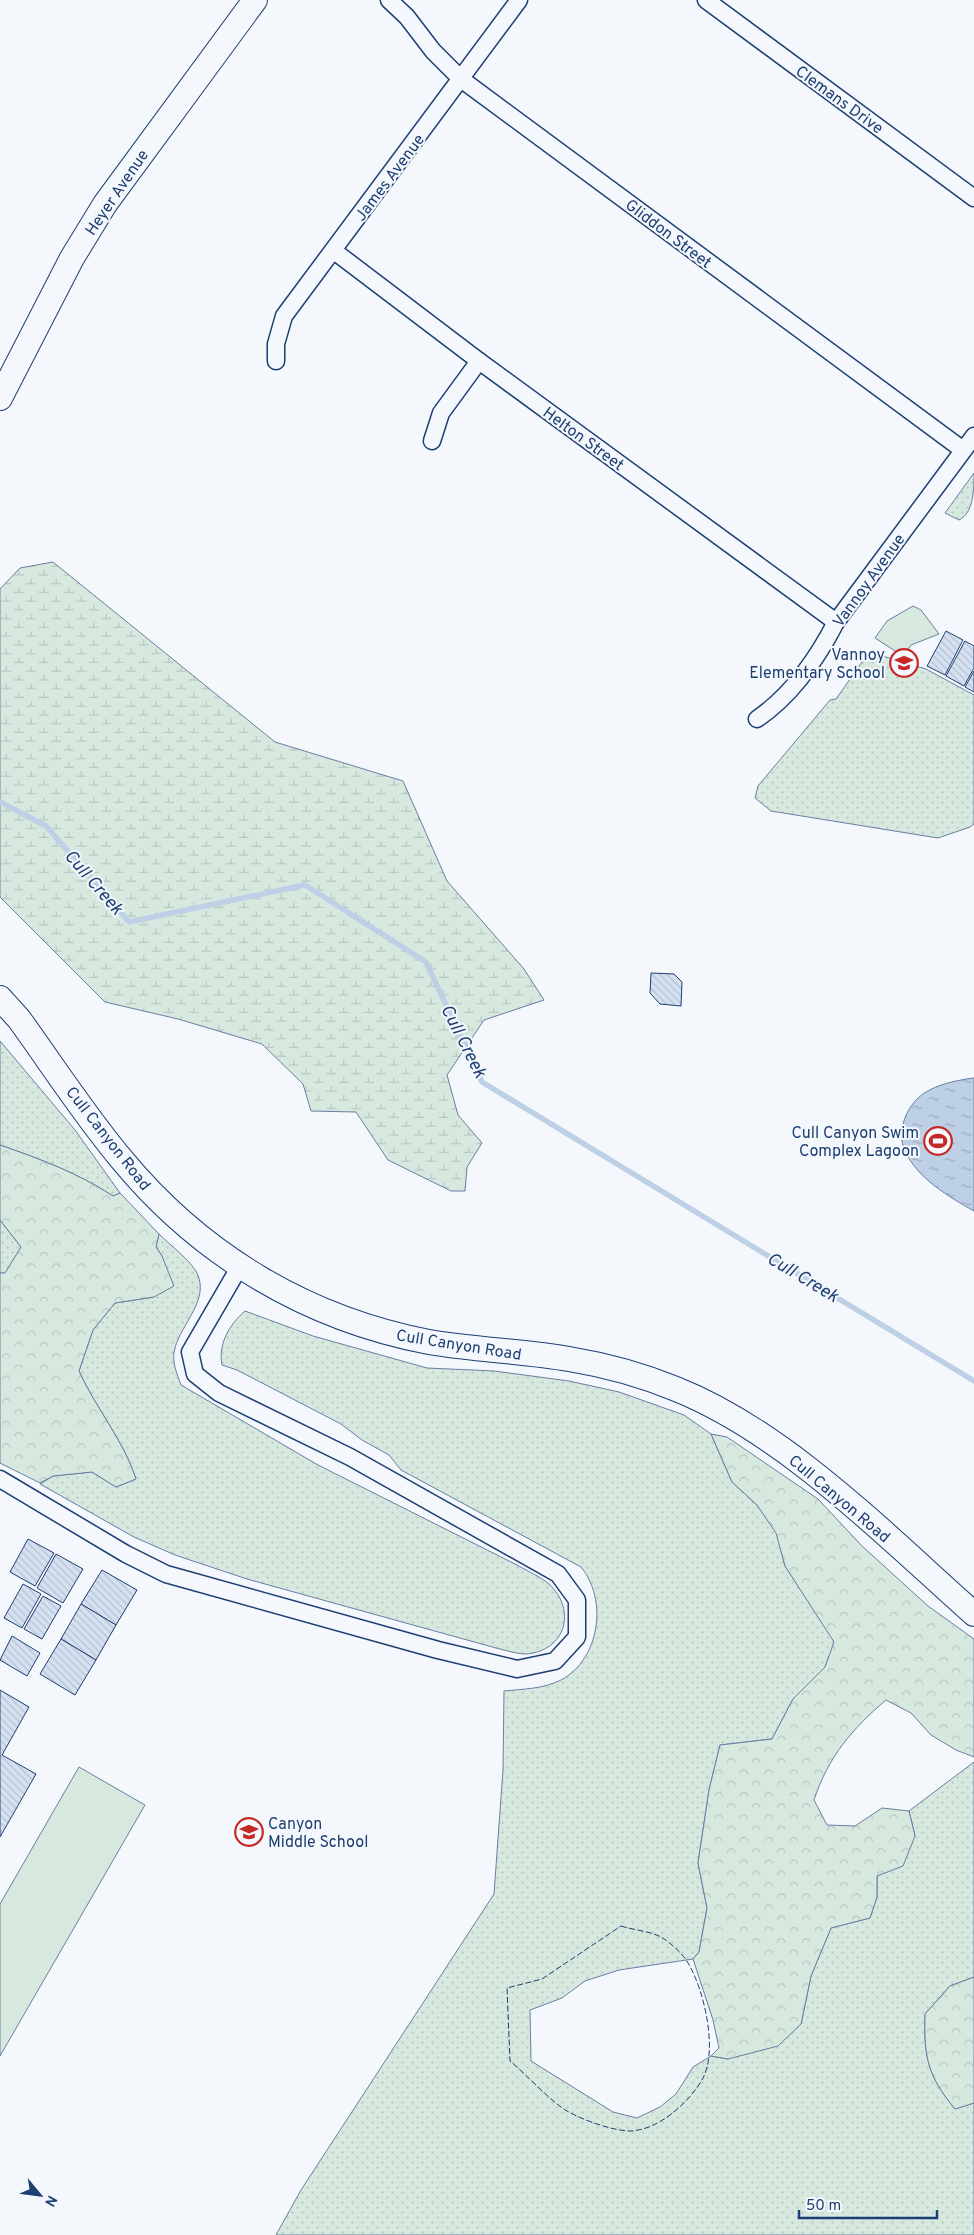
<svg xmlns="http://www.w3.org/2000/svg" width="974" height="2235" font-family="Overpass,sans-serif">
<defs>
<pattern id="grass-dots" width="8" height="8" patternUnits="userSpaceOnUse" patternTransform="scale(1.25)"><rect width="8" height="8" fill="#d7e8df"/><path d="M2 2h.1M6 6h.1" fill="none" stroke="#b8c8c3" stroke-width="1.8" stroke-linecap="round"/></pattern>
<pattern id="forest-crowns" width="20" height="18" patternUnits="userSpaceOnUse" patternTransform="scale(1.25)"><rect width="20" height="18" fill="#d7e8df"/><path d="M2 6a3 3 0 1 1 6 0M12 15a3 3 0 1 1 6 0" fill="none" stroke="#b8c8c3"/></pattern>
<pattern id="wetland-marsh" width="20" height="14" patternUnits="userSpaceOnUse" patternTransform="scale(1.25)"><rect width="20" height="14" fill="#d7e8df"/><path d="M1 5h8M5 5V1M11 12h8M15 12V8" fill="none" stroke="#b8c8c3"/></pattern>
<pattern id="water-ripples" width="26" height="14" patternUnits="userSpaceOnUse" patternTransform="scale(1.25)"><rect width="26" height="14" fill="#bed0e5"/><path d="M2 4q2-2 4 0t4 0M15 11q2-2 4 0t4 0" fill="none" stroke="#9aaabe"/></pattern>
<pattern id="building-back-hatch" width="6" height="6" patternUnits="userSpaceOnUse" patternTransform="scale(1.25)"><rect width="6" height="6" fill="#d5e0f0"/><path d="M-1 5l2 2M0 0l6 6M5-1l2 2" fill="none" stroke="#b6c1d1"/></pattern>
</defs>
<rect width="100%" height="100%" fill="#f4f7fb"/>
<g fill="url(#grass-dots)" stroke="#687fa3">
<path d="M974,473C974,488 974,513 959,520L945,513Z"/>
<path d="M869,652L926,669L974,695V824L970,827L938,838L771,811L755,798L758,786L830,700L836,699Z"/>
<path d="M0,1041L75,1130L120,1193L113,1196C78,1173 40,1159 0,1145Z"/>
<path d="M0,1220L21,1247L5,1274L0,1273Z"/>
<path d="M159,1234C169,1244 191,1261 197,1273C210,1300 181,1324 175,1348C171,1361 177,1374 181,1385L318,1465L519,1566C529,1572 541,1577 549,1584C577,1610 566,1651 526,1654C517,1654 505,1650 496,1648L247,1579L175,1555L134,1537L40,1484L53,1476L92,1472L116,1487L136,1479C123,1439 96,1409 79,1371L93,1330L115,1303L154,1297L162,1256L156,1247Z"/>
<path d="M245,1311L313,1336L427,1368L494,1371L569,1381L619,1392L684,1415L711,1434L732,1482L757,1505L777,1533L785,1566L835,1642L825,1667L793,1699L772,1739L720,1745L709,1790L698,1863L707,1908L699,1952L693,1959L619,1970L585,1981L562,1998L530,2010L531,2061L613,2112L637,2118L660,2107L676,2094L693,2067L711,2056L728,2059L801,2024L811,1976L831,1928L870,1918L877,1897V1876L915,1836L909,1811L974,1762V1977L950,1986L925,2014C924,2057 927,2075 955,2109L974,2103V2235H276L301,2190L494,1894L503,1770L504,1691C523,1689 543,1689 561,1680C600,1659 608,1600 581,1567L401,1470L389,1455L362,1440L341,1424L237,1370L222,1365C218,1344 229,1325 245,1311Z"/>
</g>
<g fill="url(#forest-crowns)" stroke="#687fa3">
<path d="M0,1145C40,1159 78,1173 113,1196L120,1193L159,1234L156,1247L162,1256L174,1286L154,1297L115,1303L93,1330L79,1371C96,1409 123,1439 136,1479L116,1487L92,1472L53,1476L40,1483L0,1463V1273H5L21,1247L0,1220Z"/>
<path d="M711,1434L727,1437L818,1499L862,1546L928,1606L974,1639V1757L956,1750L931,1735L911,1713L886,1700C852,1729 828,1757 814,1800L827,1825L855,1826L882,1808L909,1811L915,1836L903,1866L877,1876V1897L870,1918L831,1928L811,1976L801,2024L778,2046L728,2059L711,2056L719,2048L713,2020L693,1959L699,1952L707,1908L698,1863L709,1790L720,1745L772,1739L793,1699L825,1667L834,1642L785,1566L776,1533L757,1505L732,1482Z"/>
<path d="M974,1977V2103L955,2109C927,2075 924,2057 925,2014L950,1986Z"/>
</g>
<path fill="url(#wetland-marsh)" stroke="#687fa3" d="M53,562L275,742L403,781L447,881L524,969L544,1000L484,1020L447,1075L458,1115L482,1143L467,1167L465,1191H451L388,1160L356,1112L311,1111L303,1084L262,1044L178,1019L105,1002L0,897V589L20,568Z"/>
<g fill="#d7e8df" stroke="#687fa3">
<path d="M913,606L921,610L939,634L911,645L903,656L875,638L887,621Z"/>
<path d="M79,1767L145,1805L0,2056V1904Z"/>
</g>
<path fill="url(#water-ripples)" stroke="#687fa3" d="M974,1078V1211C949,1197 917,1178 905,1151C896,1132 906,1106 923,1094C937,1084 958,1080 974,1078Z"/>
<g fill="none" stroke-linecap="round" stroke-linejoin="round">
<path stroke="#bed0e5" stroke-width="5.5" d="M0,802L46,826L129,922L305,885L426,962L482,1082L974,1381"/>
</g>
<g fill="url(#building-back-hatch)" stroke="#1d3f73">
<path d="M946,631L963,640L945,675L927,666Z"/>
<path d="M965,641L974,646V668L964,686L946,676Z"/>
<path d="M974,671V692L965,687Z"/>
<path d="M651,973L674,974L682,982L681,1006L660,1004L650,993Z"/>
<path d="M28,1539L54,1553L35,1586L10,1572Z"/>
<path d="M56,1554L83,1569L63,1603L37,1588Z"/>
<path d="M102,1570L137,1590L116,1625L81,1604Z"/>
<path d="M23,1584L41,1594L22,1628L4,1618Z"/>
<path d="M43,1596L61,1606L42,1639L24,1629Z"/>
<path d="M81,1604L116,1625L96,1660L61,1639Z"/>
<path d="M12,1636L40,1653L27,1676L0,1660Z"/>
<path d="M61,1639L96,1660L75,1695L40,1674Z"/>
<path d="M0,1690L29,1707L2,1755L36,1774L0,1837Z"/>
</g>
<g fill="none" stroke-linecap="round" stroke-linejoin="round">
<defs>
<g id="street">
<path d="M389,0L407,17L433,51L461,79L963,450"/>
<path d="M706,0L974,198"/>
<path d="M334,251L479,361L836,622"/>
<path d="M276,361V344L284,316L519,0"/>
<path d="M432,441L441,413L479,361"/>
<path d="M757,719C792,695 817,659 836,622L974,436"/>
<path d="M0,1479L126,1554L166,1574L438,1650L517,1669L555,1661L577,1637V1600L558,1574L350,1457L219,1393L195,1374L190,1352L240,1266"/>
</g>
<g id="secondary">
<path d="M0,398L72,258L105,204L255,0"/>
<path d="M0,998L19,1019C53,1066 85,1116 123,1161C202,1256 308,1319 429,1342C476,1350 523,1351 569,1359C605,1365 642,1375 676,1389C786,1433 886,1536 974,1614"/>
</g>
</defs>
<use href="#street" stroke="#1d3f73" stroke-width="19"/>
<use href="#secondary" stroke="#1d3f73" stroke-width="26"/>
<use href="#street" stroke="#f4f7fb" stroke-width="16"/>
<use href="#secondary" stroke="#f4f7fb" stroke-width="24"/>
<path stroke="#1d3f73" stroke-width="1" stroke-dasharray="6 2.5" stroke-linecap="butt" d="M621,1926C633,1930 650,1931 661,1937C671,1943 683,1954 688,1963C704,1989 718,2050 703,2078C690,2102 658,2131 629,2131C610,2130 583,2120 567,2111C550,2101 526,2074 510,2061L507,1988L542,1979Z"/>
</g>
<defs>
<symbol id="school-ring" viewBox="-11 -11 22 22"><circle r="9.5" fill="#f4f7fb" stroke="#c62828" stroke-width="1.5"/><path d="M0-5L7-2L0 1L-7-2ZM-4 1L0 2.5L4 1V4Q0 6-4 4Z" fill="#c62828"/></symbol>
<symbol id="stadium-ring" viewBox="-11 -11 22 22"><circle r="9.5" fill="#f4f7fb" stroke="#c62828" stroke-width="1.5"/><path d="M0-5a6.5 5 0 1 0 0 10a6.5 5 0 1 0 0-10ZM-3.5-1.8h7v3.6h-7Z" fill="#c62828"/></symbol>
</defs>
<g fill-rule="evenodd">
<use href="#school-ring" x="888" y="647" width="32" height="32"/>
<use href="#stadium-ring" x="922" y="1125" width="32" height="32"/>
<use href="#school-ring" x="233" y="1816" width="32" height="32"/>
</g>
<g text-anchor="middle" stroke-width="4" stroke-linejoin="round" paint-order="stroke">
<g font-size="16" fill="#1d3f73" stroke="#f4f7fb">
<text transform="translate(840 99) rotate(36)" y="6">Clemans Drive</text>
<text transform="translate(389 177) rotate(-53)" y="6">James Avenue</text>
<text transform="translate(116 192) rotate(-56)" y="6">Heyer Avenue</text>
<text transform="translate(669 233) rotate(37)" y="6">Gliddon Street</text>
<text transform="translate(584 438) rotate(36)" y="6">Helton Street</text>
<text transform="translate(868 580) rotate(-54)" y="6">Vannoy Avenue</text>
<text transform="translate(109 1138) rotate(52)" y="6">Cull Canyon Road</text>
<text transform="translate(459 1344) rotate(9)" y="6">Cull Canyon Road</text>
<text transform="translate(840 1498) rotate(40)" y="6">Cull Canyon Road</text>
</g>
<g font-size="16" fill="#1d3f73" stroke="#f4f7fb" text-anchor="end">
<text x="885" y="660">Vannoy<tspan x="885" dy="18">Elementary School</tspan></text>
<text x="919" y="1138">Cull Canyon Swim<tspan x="919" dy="18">Complex Lagoon</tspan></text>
<text x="268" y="1829" text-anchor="start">Canyon<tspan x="268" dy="18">Middle School</tspan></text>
</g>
<g font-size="18" font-style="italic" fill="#1d3f73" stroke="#f4f7fb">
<text transform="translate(94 882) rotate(49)" y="6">Cull Creek</text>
<text transform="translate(464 1041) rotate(63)" y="6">Cull Creek</text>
<text transform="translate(803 1277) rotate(31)" y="6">Cull Creek</text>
</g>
</g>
<g transform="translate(40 2195) rotate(119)" stroke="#f4f7fb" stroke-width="4" paint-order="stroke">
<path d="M0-4L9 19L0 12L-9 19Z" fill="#1d3f73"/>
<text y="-8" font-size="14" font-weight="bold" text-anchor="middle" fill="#1d3f73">N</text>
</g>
<path d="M799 2210v8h138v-8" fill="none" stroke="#1d3f73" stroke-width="2.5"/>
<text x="806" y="2210" font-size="15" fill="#1d3f73" stroke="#f4f7fb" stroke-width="4" paint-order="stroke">50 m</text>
</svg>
